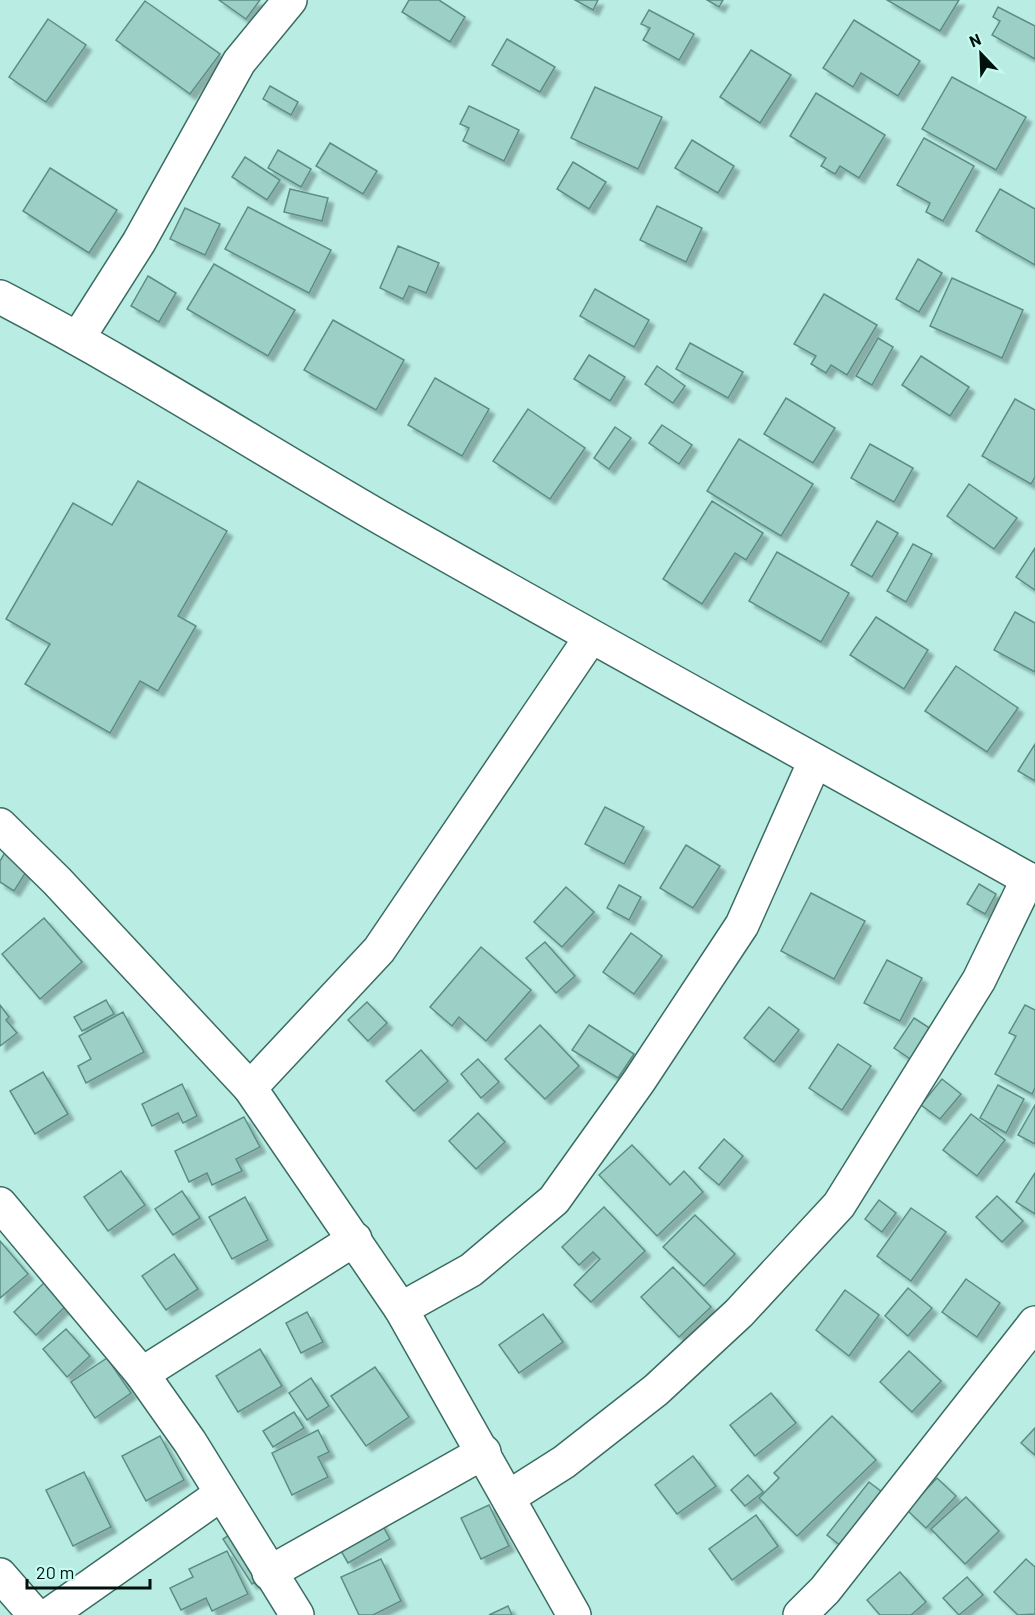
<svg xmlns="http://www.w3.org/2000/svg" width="1035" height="1615" font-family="Barlow,sans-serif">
<defs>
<filter id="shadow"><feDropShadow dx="5.5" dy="5.5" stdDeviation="1.5" flood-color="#0004"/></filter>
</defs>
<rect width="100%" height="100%" fill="#b9ede3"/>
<g fill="#9cd0c6" stroke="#5c8e84" stroke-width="1.5" filter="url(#shadow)">
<path d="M219,0H260L246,19Z"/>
<path d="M409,0H439L465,17L450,42L402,12Z"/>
<path d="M575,0H598L593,10Z"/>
<path d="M707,0H723L719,7Z"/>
<path d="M887,0H959L940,31Z"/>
<path d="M145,1L220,54L190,94L116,40Z"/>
<path d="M998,7L1035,26V59L992,35L1000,21L993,17Z"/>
<path d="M649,10L694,34L679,60L643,40L650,28L641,24Z"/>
<path d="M48,19L86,45L46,102L9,77Z"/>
<path d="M854,20L920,61L898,96L861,73L853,87L823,68Z"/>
<path d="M507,39L555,67L540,92L492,65Z"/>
<path d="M751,50L791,75L760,123L720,97Z"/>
<path d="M952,77L1026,117L996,170L922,129Z"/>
<path d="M270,86L298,102L291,115L263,99Z"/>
<path d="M595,87L662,117L638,169L571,138Z"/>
<path d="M816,93L885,135L859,178L840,166L835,174L821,166L826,158L790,136Z"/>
<path d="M469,106L519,130L504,161L463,141L469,128L460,124Z"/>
<path d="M924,138L974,166L943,221L926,212L930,203L897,185Z"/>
<path d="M692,140L734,166L718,193L675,168Z"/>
<path d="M330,143L377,171L363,194L316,166Z"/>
<path d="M278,150L311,169L301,187L268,168Z"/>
<path d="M245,157L280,180L267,200L232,177Z"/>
<path d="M573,162L606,182L589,209L557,189Z"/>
<path d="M50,168L117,210L89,253L23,211Z"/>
<path d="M290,189L328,198L322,221L284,212Z"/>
<path d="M1000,189L1035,209V265L976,231Z"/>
<path d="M657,206L702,228L686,262L640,240Z"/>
<path d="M248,207L331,250L309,293L225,249Z"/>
<path d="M185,208L220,224L205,255L170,239Z"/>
<path d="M398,246L439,263L426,293L409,286L403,299L380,288Z"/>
<path d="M918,259L942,273L919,312L896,299Z"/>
<path d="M214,264L295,310L268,356L187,309Z"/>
<path d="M148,276L176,293L159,322L131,306Z"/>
<path d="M952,278L1023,310L1002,358L930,326Z"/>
<path d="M595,289L649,320L634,347L580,316Z"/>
<path d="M824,294L877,325L847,375L831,365L826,373L811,364L816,356L794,344Z"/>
<path d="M333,320L404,360L376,410L304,370Z"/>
<path d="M878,338L893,347L872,385L856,376Z"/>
<path d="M690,343L743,372L728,398L676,369Z"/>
<path d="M589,355L625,377L610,401L574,379Z"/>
<path d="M921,356L969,387L950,416L902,385Z"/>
<path d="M657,366L685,386L673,403L645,384Z"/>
<path d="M435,378L489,409L462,456L408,425Z"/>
<path d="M786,398L835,428L813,463L764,434Z"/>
<path d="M1015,399L1035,410V477L1031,484L982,456Z"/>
<path d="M528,409L585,448L550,499L493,461Z"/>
<path d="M662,425L692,445L679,464L649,443Z"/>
<path d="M615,427L631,438L609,469L594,458Z"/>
<path d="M739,439L813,484L781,536L707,491Z"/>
<path d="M870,444L913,468L894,502L851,478Z"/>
<path d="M138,481L227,531L178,616L196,626L158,691L140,681L110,733L25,684L50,644L6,619L73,503L112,525Z"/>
<path d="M969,484L1017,518L994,549L947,516Z"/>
<path d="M712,501L763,533L746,560L735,553L702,604L663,579Z"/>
<path d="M877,521L898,533L872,577L851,565Z"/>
<path d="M913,544L932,554L906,602L887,591Z"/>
<path d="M1035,548V590L1016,577Z"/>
<path d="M777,552L849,593L821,642L749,601Z"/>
<path d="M1015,612L1035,623V672L994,650Z"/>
<path d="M876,617L928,650L904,689L850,655Z"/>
<path d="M956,666L1018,708L987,752L925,711Z"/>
<path d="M1035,744V781L1018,771Z"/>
<path d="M605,807L644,827L624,864L585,844Z"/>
<path d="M686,845L720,866L693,908L660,888Z"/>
<path d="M7,849L31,864L14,891L0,882V861Z"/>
<path d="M979,884L996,894L985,914L967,904Z"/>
<path d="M619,885L641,897L629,920L607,908Z"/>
<path d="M566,887L594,912L562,947L534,922Z"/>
<path d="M811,893L865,921L834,979L781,951Z"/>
<path d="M44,918L82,962L40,999L2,954Z"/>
<path d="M631,933L662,956L634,994L603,972Z"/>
<path d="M545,942L575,976L556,993L526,958Z"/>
<path d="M481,947L531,990L486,1041L459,1017L452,1026L430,1007Z"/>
<path d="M887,960L922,978L900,1021L864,1003Z"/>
<path d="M106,1000L114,1014L82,1031L74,1017Z"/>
<path d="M367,1002L387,1023L368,1041L348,1020Z"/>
<path d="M0,1005L9,1017L6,1020L17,1033L0,1046Z"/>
<path d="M1025,1005L1035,1010V1088L1032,1094L995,1074L1016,1036L1009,1033Z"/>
<path d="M769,1007L799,1030L774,1062L744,1038Z"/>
<path d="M123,1012L144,1052L86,1083L78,1066L91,1059L79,1036Z"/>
<path d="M914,1018L931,1029L912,1060L894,1048Z"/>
<path d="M540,1025L579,1066L545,1099L505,1059Z"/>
<path d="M589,1025L634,1054L618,1078L572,1050Z"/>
<path d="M838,1044L871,1066L842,1110L809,1088Z"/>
<path d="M421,1050L448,1081L414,1111L386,1081Z"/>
<path d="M478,1059L499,1082L481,1098L461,1074Z"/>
<path d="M43,1072L68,1114L35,1134L10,1091Z"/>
<path d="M942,1079L961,1094L940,1119L921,1105Z"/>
<path d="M182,1084L197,1116L183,1123L178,1113L152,1126L142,1104Z"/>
<path d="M998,1085L1024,1099L1006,1133L980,1118Z"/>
<path d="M1035,1105V1144L1018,1135Z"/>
<path d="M478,1113L505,1142L476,1169L449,1141Z"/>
<path d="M971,1114L1005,1140L977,1176L943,1150Z"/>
<path d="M244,1117L260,1147L236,1159L242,1171L212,1185L207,1173L189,1182L175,1151Z"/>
<path d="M724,1139L743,1156L719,1185L699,1168Z"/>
<path d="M632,1145L670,1185L684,1171L703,1192L657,1236L599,1175Z"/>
<path d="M121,1171L145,1205L108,1231L84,1197Z"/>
<path d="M1035,1173V1214L1016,1202Z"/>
<path d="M182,1191L200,1218L173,1235L155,1209Z"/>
<path d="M997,1196L1023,1221L1002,1242L976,1217Z"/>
<path d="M245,1197L268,1240L232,1259L209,1217Z"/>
<path d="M879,1200L896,1213L882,1232L865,1219Z"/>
<path d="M604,1207L645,1251L591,1302L574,1285L600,1259L593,1252L579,1265L562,1247Z"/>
<path d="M911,1208L946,1232L911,1281L877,1256Z"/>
<path d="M695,1215L735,1254L704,1286L663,1247Z"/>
<path d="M0,1241L28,1274L0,1298Z"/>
<path d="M174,1254L198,1289L166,1310L142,1276Z"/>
<path d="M673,1267L711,1307L679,1337L641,1297Z"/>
<path d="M49,1278L71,1301L36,1335L14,1312Z"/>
<path d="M966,1279L1000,1303L977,1337L942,1312Z"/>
<path d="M908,1288L932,1308L908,1336L885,1316Z"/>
<path d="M845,1290L879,1315L849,1356L816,1330Z"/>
<path d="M307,1312L323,1342L301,1353L286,1323Z"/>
<path d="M543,1314L563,1342L519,1373L499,1345Z"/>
<path d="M66,1329L90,1356L67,1377L43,1349Z"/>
<path d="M260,1349L282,1386L238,1412L216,1376Z"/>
<path d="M909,1351L941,1381L912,1412L880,1382Z"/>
<path d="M107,1358L131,1393L95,1418L71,1382Z"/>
<path d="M375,1367L409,1417L366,1446L331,1396Z"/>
<path d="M311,1378L329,1406L307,1420L289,1393Z"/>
<path d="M771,1393L796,1423L755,1456L730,1425Z"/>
<path d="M294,1412L304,1428L273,1447L263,1431Z"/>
<path d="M832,1416L876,1460L797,1536L759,1498L779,1478L774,1473Z"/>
<path d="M1035,1428V1455L1021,1443Z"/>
<path d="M318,1430L329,1452L318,1457L328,1477L292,1495L272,1453Z"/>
<path d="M160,1436L184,1480L146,1501L122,1456Z"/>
<path d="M693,1456L716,1486L677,1514L655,1485Z"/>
<path d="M84,1472L111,1527L73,1546L46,1490Z"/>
<path d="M748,1475L763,1492L745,1506L731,1490Z"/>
<path d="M937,1478L956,1496L926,1528L907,1510Z"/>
<path d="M869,1482L887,1496L845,1549L827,1535Z"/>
<path d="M966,1497L999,1531L965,1564L931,1529Z"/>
<path d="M489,1505L509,1546L481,1559L461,1518Z"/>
<path d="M756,1515L778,1546L732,1580L709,1549Z"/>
<path d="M380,1521L390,1539L348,1563L337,1544Z"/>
<path d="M240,1528L269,1573L252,1584L223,1539Z"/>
<path d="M227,1551L248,1594L212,1611L206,1598L181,1610L170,1588L193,1577L189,1569Z"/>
<path d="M381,1559L401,1601L373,1615H359L341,1577Z"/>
<path d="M1026,1559L1035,1567V1614L1018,1615L994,1592Z"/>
<path d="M900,1572L926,1602L911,1615H880L867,1600Z"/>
<path d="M967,1577L983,1595L959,1615L943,1598Z"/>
<path d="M508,1606L512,1615H489Z"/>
</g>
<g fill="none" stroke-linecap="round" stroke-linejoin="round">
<defs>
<g id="minor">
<path d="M0,297C131,365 255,445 383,519C599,642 818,761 1035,883"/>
<path d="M78,338L139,242L239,62L290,0"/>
<path d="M0,825L57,881L250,1088L401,1309L574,1615"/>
<path d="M250,1088L379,950L591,637"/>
<path d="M0,1204L142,1374L190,1442L297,1615"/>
<path d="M401,1309L471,1270L554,1200L639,1081L742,925L815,761"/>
<path d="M142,1374L355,1239"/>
<path d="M509,1497L564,1462L656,1390L739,1313L839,1205L979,980L1028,879"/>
<path d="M269,1573L484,1452"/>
<path d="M0,1575L35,1615"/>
<path d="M49,1615L221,1494"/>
<path d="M800,1615L825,1590L1035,1323"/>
</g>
</defs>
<use href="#minor" stroke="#3a6c63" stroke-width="36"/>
<use href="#minor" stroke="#fff" stroke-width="33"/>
</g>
<g transform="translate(981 54) rotate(337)" stroke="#c6fbf0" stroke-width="4.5" paint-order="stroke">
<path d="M0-4.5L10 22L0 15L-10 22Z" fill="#00100d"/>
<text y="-9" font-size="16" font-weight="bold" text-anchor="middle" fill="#00100d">N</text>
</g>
<path d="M27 1579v9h123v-9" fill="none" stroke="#00100d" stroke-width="3"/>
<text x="36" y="1579" font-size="18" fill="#00100d" stroke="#c6fbf0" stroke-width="4.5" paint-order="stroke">20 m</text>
</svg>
